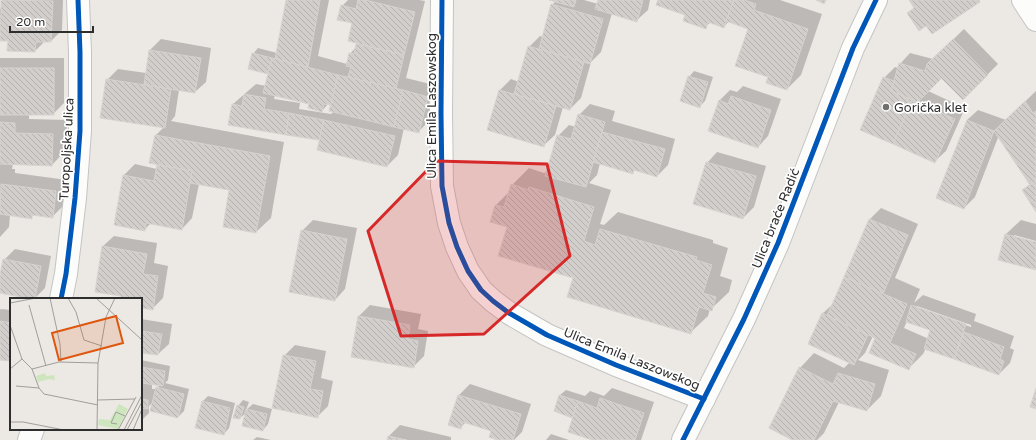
<svg xmlns="http://www.w3.org/2000/svg" width="1036" height="440" font-family="'Varela Round',sans-serif">
<defs>
<pattern id="building-back-hatch" width="6" height="6" patternUnits="userSpaceOnUse"><rect width="6" height="6" fill="#d1cecb"/><path d="M-1 5l2 2M0 0l6 6M5-1l2 2" fill="none" stroke="#b4b1af"/></pattern>
</defs>
<rect width="100%" height="100%" fill="#ece8e4"/>
<g fill="#0003" fill-rule="evenodd">
<path d="M2,0H63L62,30L51,41H45L35,51L9,40L0,27V9L2,7Z"/>
<path d="M287,0H329L318,56L347,64L350,54L356,47L357,43L353,23L342,6L348,0H419L425,1L406,78L438,86L429,121L418,132L404,128L398,155L387,166L321,137L319,139L233,104L256,84L266,86L270,70L253,54L258,48L277,53ZM275,94L310,103L322,111L328,104L332,105L334,111L331,114L299,109L300,103L274,99Z"/>
<path d="M553,0H584L598,4L599,0H650L648,10L637,20L612,13L601,52L591,62L581,98L570,109L563,107L555,135L544,145L489,130L500,90L511,79L519,82L529,47L540,36L543,37L552,5L556,1Z"/>
<path d="M659,0H780L822,14L801,75L787,89L769,76L749,28L729,21L724,27L711,22L705,27L687,14Z"/>
<path d="M964,29L998,64L963,99L941,78L928,91L965,108L946,151L935,161L862,130L884,78L895,67L898,68L900,64L910,53L933,59Z"/>
<path d="M161,39L211,48L206,82L195,92L179,90L175,116L171,121L284,142L271,218L256,232L230,190L199,184L192,218L182,229L151,223L144,230L124,175L135,164L157,169L159,164L155,136L164,127L107,80L118,69L146,73L150,50Z"/>
<path d="M0,58H64V103L53,114H29V119L67,120L66,150L52,165L13,163L12,169H15V173L67,180L63,206L53,216L34,214L31,217L10,215L9,227L0,237Z"/>
<path d="M694,71L713,77L705,101L700,106L689,77Z"/>
<path d="M743,86L781,99L768,136L758,147L719,101L730,90L737,92Z"/>
<path d="M1036,91V210L1023,190L1030,184L999,135L975,197L964,208L967,120L978,110L1006,120Z"/>
<path d="M590,104L615,111L612,121L675,139L668,165L657,176L635,169L633,172L600,163L597,175L589,183L611,190L600,224L604,225L618,212L713,240V243L728,248L720,276L732,280L729,292L711,309H710L708,316L690,333L508,226L496,205L510,191L512,185L529,168L544,173L547,171H548L558,136L569,125L576,127L579,115Z"/>
<path d="M717,152L766,166L754,207L743,218L707,163Z"/>
<path d="M881,208L918,224L895,278L920,289L914,303L923,295L976,314L974,321L1014,336L1010,348L1014,350L1010,363L999,374L926,348L923,354L909,368L876,337L873,336L865,353L858,360L889,370L881,396L867,410L839,402L824,433L817,440H795L800,368L814,353L844,368L850,362L822,314L834,303L870,219ZM917,306L971,325V327L917,308ZM907,321L932,329L929,339L904,328Z"/>
<path d="M313,220L357,228L345,289L335,300L302,231Z"/>
<path d="M1021,220L1036,224V241L1014,235V237L1036,243V269L999,259L1006,234Z"/>
<path d="M114,236L157,243L154,263L168,266L163,298L152,309L141,307V299H122V296L103,246Z"/>
<path d="M15,249L51,256L45,288L34,299L0,292V281L4,260Z"/>
<path d="M370,305L421,314L418,329L428,331L424,356L413,367L352,357L359,316Z"/>
<path d="M1,309L11,310V358L9,360L0,359V310Z"/>
<path d="M141,319L172,324L169,344L158,354L141,352Z"/>
<path d="M295,345L326,351L321,378L333,381L328,406L317,417L284,356Z"/>
<path d="M141,360L170,366L168,380L165,383L189,389L184,411L178,417L153,402L149,406V413L141,421ZM152,383L160,385L156,389H152Z"/>
<path d="M470,384L531,404L522,432L514,440H501L492,430L466,422L460,428L459,395Z"/>
<path d="M612,388L654,402L641,440H595L575,414L572,417L555,411L560,395L566,390L585,396L590,391L604,396Z"/>
<path d="M208,396L235,403L229,428L224,434L203,401Z"/>
<path d="M243,400L249,402L246,410L253,404L272,409L268,424L263,430L247,412L240,418L238,406Z"/>
<path d="M400,425L451,437V440H388L389,436Z"/>
<path d="M551,434L569,440H546Z"/>
<path d="M257,437L271,440H253Z"/>
</g>
<g fill="url(#building-back-hatch)" stroke="#d7d4d0">
<path d="M1,0L53,1L51,42H36L35,52L7,51L8,41H0V16H1Z"/>
<path d="M286,0H320L308,67L275,59Z"/>
<path d="M358,0H365L415,12L404,55L348,41L352,23L337,20L341,5L356,9Z"/>
<path d="M549,0H576L574,7Z"/>
<path d="M598,0H643L637,22L595,9Z"/>
<path d="M658,0H734L724,28L708,22L706,29L683,21L685,15L656,5Z"/>
<path d="M734,0H744L756,4L754,10L808,29L787,90L766,83L768,77L735,66L748,29L726,21Z"/>
<path d="M816,0H826L824,4Z"/>
<path d="M909,0H979L980,2L932,34L926,26L919,31L907,13L914,8Z"/>
<path d="M551,4L603,19L590,64L539,49Z"/>
<path d="M953,39L988,75L963,100L927,64Z"/>
<path d="M356,44L404,55L396,89L348,77L351,67L346,66L349,53L354,54Z"/>
<path d="M528,46L584,62L570,110L514,94Z"/>
<path d="M149,50L201,58L195,93L144,85Z"/>
<path d="M252,53L272,58L268,74L248,69Z"/>
<path d="M272,58L338,75L331,105L324,104L322,112L308,108L309,104L263,93Z"/>
<path d="M899,63L925,71L927,64L941,79L918,102L891,91Z"/>
<rect x="0" y="68" width="54" height="47"/>
<path d="M338,75L403,90L394,127L329,111Z"/>
<path d="M688,76L708,82L700,108L680,101Z"/>
<path d="M883,77L894,81L891,91L912,100L893,144L860,130Z"/>
<path d="M106,79L171,89L165,128L100,118Z"/>
<path d="M403,90L428,97L419,133L394,127Z"/>
<path d="M499,90L556,106L544,147L487,130Z"/>
<path d="M244,94L266,98L264,109L289,113L286,135L228,125L232,104L242,106Z"/>
<path d="M731,96L771,110L758,148L708,131L719,100L728,104Z"/>
<path d="M912,100L955,119L935,163L893,144Z"/>
<path d="M1025,101L1033,113L1036,111V181L1030,185L994,131Z"/>
<path d="M289,113L324,120L319,140L286,135Z"/>
<path d="M578,114L605,122L586,187L545,176L557,135L571,139Z"/>
<path d="M324,120L395,136L387,167L317,150Z"/>
<path d="M967,120L994,131L964,209L936,198Z"/>
<path d="M0,122L15,123V133L53,134L52,166L0,164Z"/>
<path d="M602,132L665,149L657,177L634,170L633,174L593,162Z"/>
<path d="M155,135L270,156L256,233L223,227L229,190L190,183L192,171L149,163Z"/>
<path d="M706,162L756,176L743,219L693,204Z"/>
<path d="M157,165L192,171L182,230L146,223L145,231L114,225L123,175L154,181Z"/>
<path d="M1036,181V212L1022,190Z"/>
<path d="M1,184L56,191L53,218L32,215V219L0,214Z"/>
<path d="M511,184L528,190L529,187L594,207L584,241L595,245L600,229L697,257L696,260L712,265L703,293L716,297L712,311L699,307L691,334L567,297L573,278L498,256L507,227L490,222L495,205L504,207Z"/>
<path d="M869,219L908,235L883,294L844,277Z"/>
<path d="M301,230L347,239L335,301L289,292Z"/>
<path d="M1005,234L1036,242V270L998,260Z"/>
<path d="M102,246L147,254L143,274L158,276L153,310L141,308V299H121V296L95,292Z"/>
<path d="M3,259L41,266L35,299H30L0,293V275Z"/>
<path d="M844,277L907,304L890,343L916,354L909,370L869,353L875,338L827,316Z"/>
<path d="M911,305L966,324L954,359L924,349L930,330L906,322Z"/>
<path d="M822,313L868,335L854,365L808,344Z"/>
<path d="M358,316L410,325L408,339L418,341L414,368L351,357Z"/>
<path d="M0,321L11,323V349L9,361L0,360Z"/>
<path d="M141,331L162,334L158,355L141,353Z"/>
<path d="M964,332L1004,347L1000,359L1004,361L999,375L954,359Z"/>
<path d="M283,355L316,361L310,389L323,391L318,418L272,408Z"/>
<path d="M141,367L165,371L163,386L141,383Z"/>
<path d="M799,367L833,384L838,373L875,384L867,411L833,401L814,440H792L769,428Z"/>
<path d="M141,385H143L141,399L148,400V409L141,408Z"/>
<path d="M156,387L184,394L178,418L150,411Z"/>
<path d="M1036,388V409L1030,407Z"/>
<path d="M458,395L521,414L513,440H497L489,437L491,431L463,422L461,429L448,425Z"/>
<path d="M559,395L578,401L572,418L554,411Z"/>
<path d="M600,398L644,413L635,440H592L568,432L578,401L597,408Z"/>
<path d="M202,401L230,408L224,435L195,428Z"/>
<path d="M237,405L244,407L240,419L233,418Z"/>
<path d="M246,409L267,414L263,431L242,426Z"/>
<path d="M388,436L407,440H387Z"/>
</g>
<g fill="none" stroke-linecap="round" stroke-linejoin="round">
<defs>
<g id="minor">
<path d="M442,0L441,113L442,186L449,223L457,247L468,271L481,290L493,301L509,313L547,335L616,365L704,399"/>
<path d="M61,299L66,274L75,198L80,131V52L78,0"/>
<path d="M29,440L33,429"/>
<path d="M683,440L744,319L778,243L853,48L876,0"/>
</g>
<path id="secondary" d="M1023,0L1036,20"/>
</defs>
<use href="#minor" stroke="#c5c4c5" stroke-width="24"/>
<use href="#secondary" stroke="#c5c4c5" stroke-width="24"/>
<use href="#minor" stroke="#fcfcfb" stroke-width="22"/>
<use href="#secondary" stroke="#fcfcfb" stroke-width="22"/>
<defs>
<g id="cycleway">
<path d="M442,0L441,113L442,186L449,223L457,247L468,271L481,290L493,301L509,313L547,335L616,365L704,399"/>
<path d="M61,299L66,274L75,198L80,131V52L78,0"/>
<path d="M683,440L744,319L778,243L853,48L876,0"/>
</g>
</defs>
<use href="#cycleway" stroke="#fff" stroke-width="8"/>
<use href="#cycleway" stroke="#0057b8" stroke-width="5"/>
</g>
<path fill="#d62828" fill-opacity="0.2" stroke="#d62828" stroke-width="3" stroke-linejoin="round" d="M436,161L547,164L570,256L484,334L401,336L368,231Z"/>
<circle fill="#706f6e" stroke="#fff" stroke-width="1.5" cx="886" cy="107" r="4"/>
<g text-anchor="middle" stroke-width="3.5" stroke-linejoin="round" paint-order="stroke">
<g font-size="13" fill="#2e2e2e" stroke="#fff">
<text transform="translate(431 106) rotate(-90)" y="5">Ulica Emila Laszowskog</text>
<text transform="translate(66 149) rotate(-87)" y="5">Turopoljska ulica</text>
<text transform="translate(775 218) rotate(-68)" y="5">Ulica braće Radić</text>
<text transform="translate(632 358) rotate(22)" y="5">Ulica Emila Laszowskog</text>
</g>
<g font-size="13" fill="#2e2e2e" stroke="#fff" text-anchor="start">
<text x="894" y="112">Gorička klet</text>
</g>
</g>
<g transform="translate(10 298)">
<rect width="132" height="132" fill="#ece8e4"/>
<path d="M35,75L36,78L44,77L45,82L39,81L28,84L26,78Z" fill="#cee6be"/>
<path d="M109,106L118,111L108,131L88,127L89,121L100,122Z" fill="#cee6be"/>
<path fill="none" stroke="#a09e9b" stroke-width="1" d="M40,0L50,46L51,64M58,0L66,14L74,42L92,48M86,0L132,42M0,5L26,0M19,7L36,68M0,27L12,61L0,71M12,61L22,71L49,64L88,65M22,71L29,90L34,96L88,107M6,88L29,90M88,102L125,101M0,124H13L54,132M107,126L101,125L106,114L115,118M87,132L88,65L96,19L105,0M105,132H108L126,99M114,132L132,97M117,132L132,104M123,132L132,111"/>
<path fill="#df570e" fill-opacity="0.15" stroke="#df570e" stroke-width="2" d="M106,18L113,45L49,62L42,35Z"/>
<rect width="132" height="132" fill="none" stroke="#2e2e2e" stroke-width="2"/>
</g>
<path d="M10 26v6h83v-6" fill="none" stroke="#2e2e2e" stroke-width="2"/>
<text x="16" y="26" font-size="12" fill="#2e2e2e" stroke="#ffffff" stroke-width="3" paint-order="stroke">20 m</text>
</svg>
